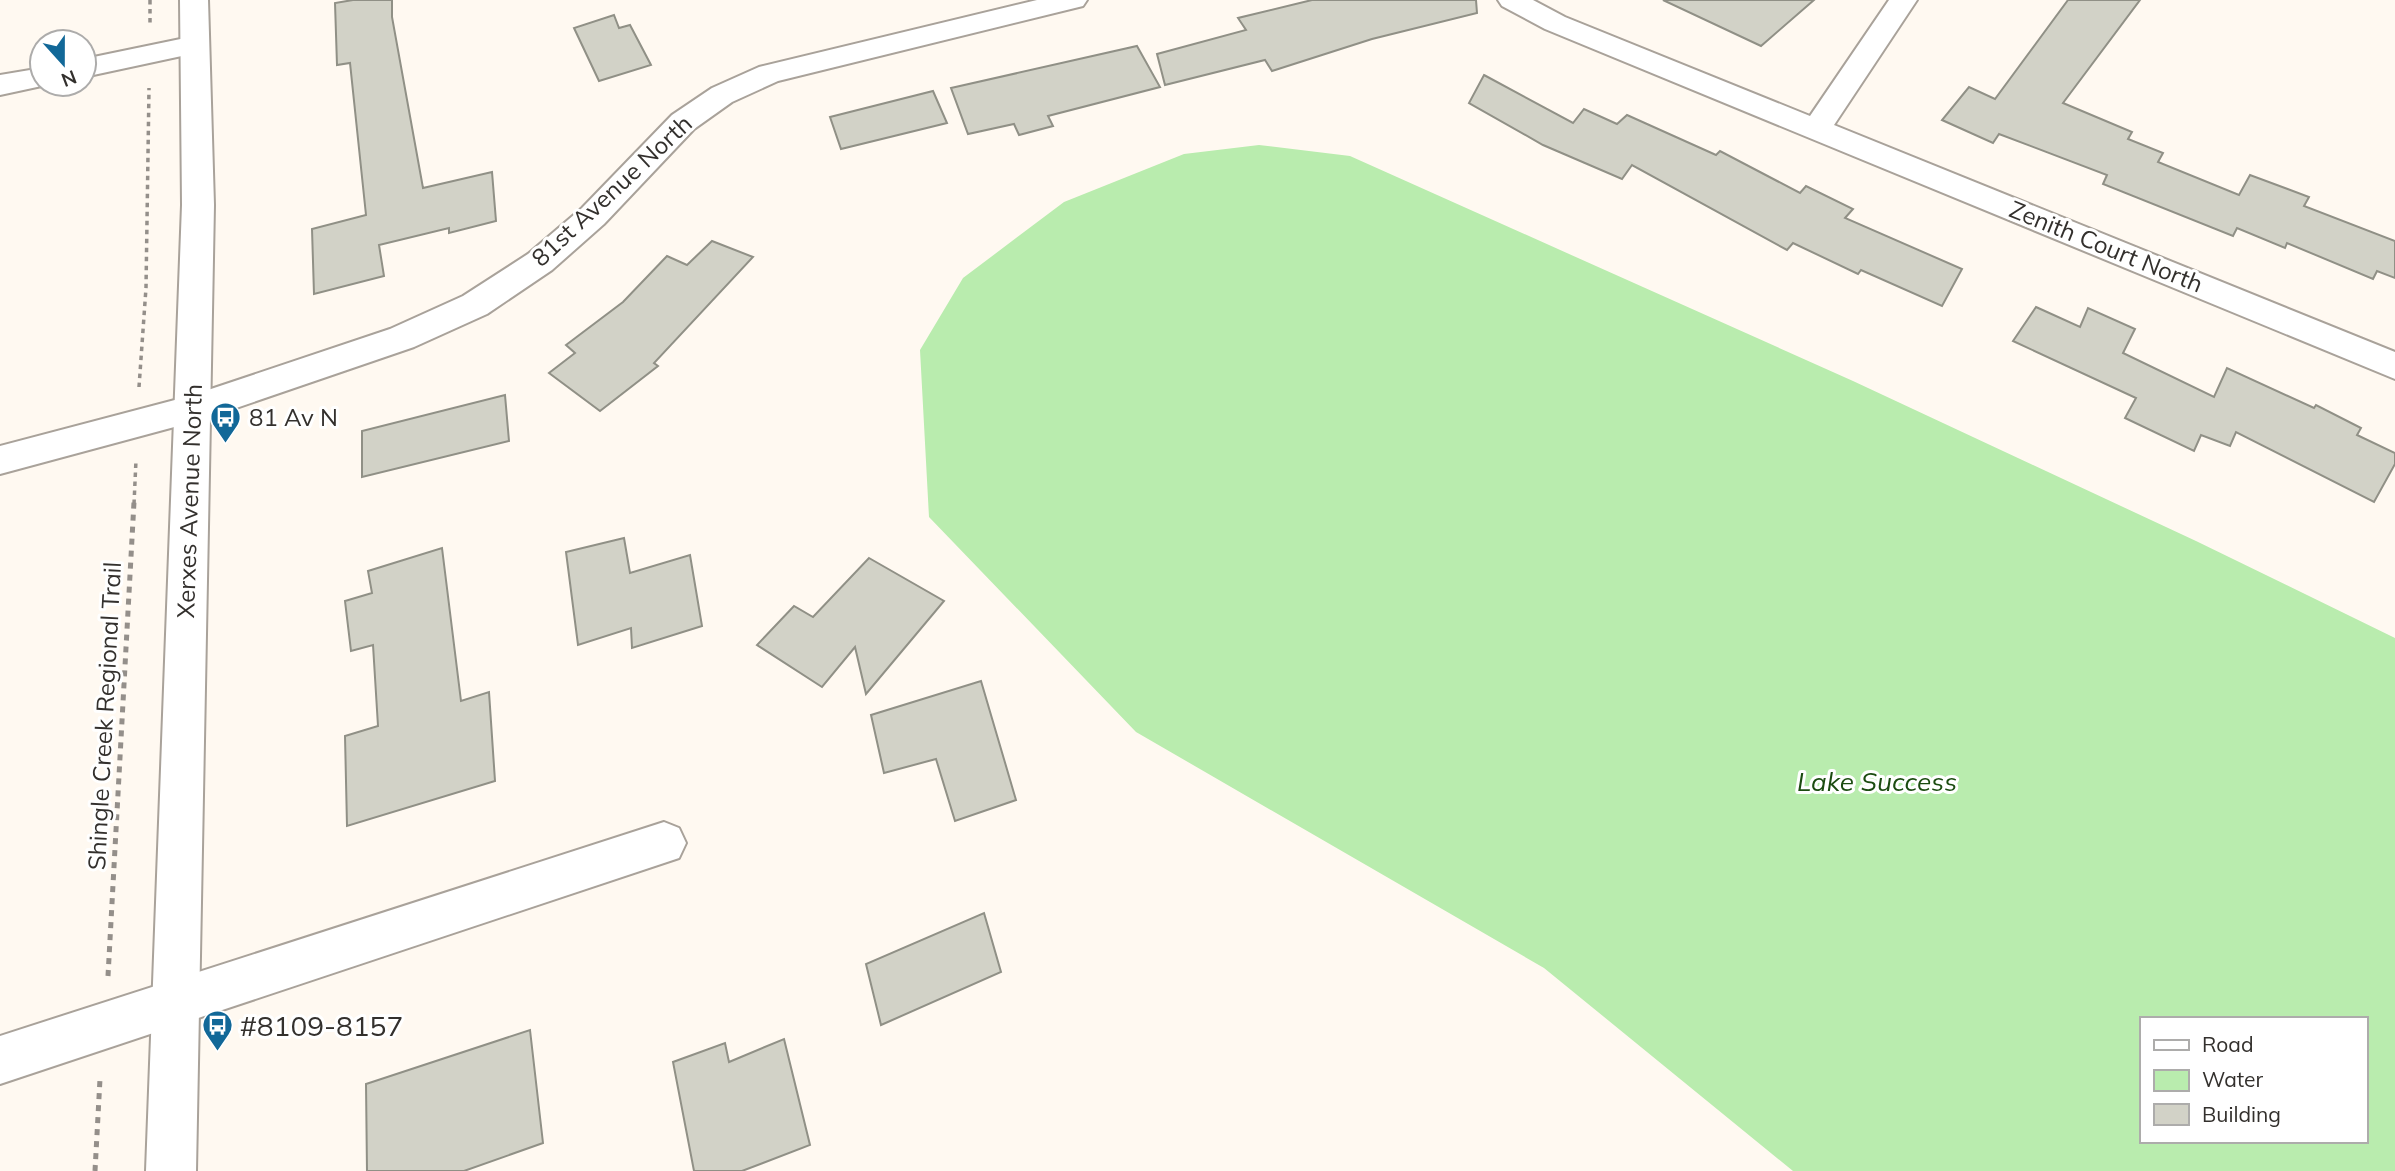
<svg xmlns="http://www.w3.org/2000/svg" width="2395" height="1171" font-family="Mulish,sans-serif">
<rect width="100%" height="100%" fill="#fff9f1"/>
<path fill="#b9ecae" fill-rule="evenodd" d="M1259,145L1350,156L1853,381L2196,541L2395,638V1171H1793L1544,968L1136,732L929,517L920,350L963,278L1064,202L1184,154ZM2141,1019H2365V1141H2141Z"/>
<g fill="#d2d2c7" stroke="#909086" stroke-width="2">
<path d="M353,0H392V17L423,188L492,172L496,221L449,233V228L379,245L384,276L314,294L312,229L366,215L350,63L337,65L335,3Z"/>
<path d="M1312,0H1476L1477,13L1372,39L1272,71L1265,60L1165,85L1157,54L1246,30L1238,18Z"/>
<path d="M1663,0H1814L1761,46Z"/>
<path d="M2068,0H2140L2063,103L2132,132L2128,139L2163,153L2158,162L2239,195L2250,175L2309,197L2304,206L2395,241V278L2377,271L2373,279L2287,243L2285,248L2237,228L2233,236L2103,184L2107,175L1999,134L1993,143L1942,120L1969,87L1995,99Z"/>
<path d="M614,15L619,28L630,25L651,65L599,81L574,28Z"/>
<path d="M1137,46L1160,87L1048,116L1053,126L1019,135L1014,124L968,134L951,88Z"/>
<path d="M1484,75L1573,123L1584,109L1617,124L1627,115L1716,155L1720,151L1800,193L1806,186L1853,209L1845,218L1962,269L1942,306L1861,270L1858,274L1793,243L1787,250L1632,165L1622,179L1543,145L1469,103Z"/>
<path d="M933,91L947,123L841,149L830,117Z"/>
<path d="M712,241L753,257L654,363L658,366L600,411L549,373L575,353L566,345L623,302L667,256L687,265Z"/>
<path d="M2036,307L2080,327L2088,308L2135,329L2123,353L2214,397L2227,368L2314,408L2316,405L2361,428L2357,435L2395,453V464L2374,502L2236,432L2230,446L2201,435L2194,451L2125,418L2136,398L2013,341Z"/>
<path d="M505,395L509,441L362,477V431Z"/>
<path d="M624,538L630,573L690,555L702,626L632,648L631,628L578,645L566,552Z"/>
<path d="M442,548L461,701L489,692L495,781L347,826L345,736L378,726L373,645L351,651L345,601L372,593L368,571Z"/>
<path d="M869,558L944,601L866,694L855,647L822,687L757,645L794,606L813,617Z"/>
<path d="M981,681L1016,800L955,821L936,759L884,773L871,715Z"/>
<path d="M984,913L1001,972L881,1025L866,964Z"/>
<path d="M530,1030L543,1143L464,1171H367L366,1084Z"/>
<path d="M784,1039L810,1145L742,1171H694L673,1062L725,1043L729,1062Z"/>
</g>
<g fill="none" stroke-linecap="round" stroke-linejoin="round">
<defs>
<g id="street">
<path d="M1037,0H1087L1083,6L778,81L732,102L694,129L604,224L552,270L487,314L414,347L204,419L0,474V446L190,396L390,329L463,296L528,254L582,208L672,115L712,88L759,67Z"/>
<path d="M1498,0H1533L1565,17L1810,116L1889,0H1917L1834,125L2395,352V379L1545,29L1502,6Z"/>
<path d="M195,36L205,39L209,45L205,51L84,77V59Z"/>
<path d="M42,68V84H51L0,95V75Z"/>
<path d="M664,822L679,828L686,843L679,858L0,1084V1036Z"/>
</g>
<path id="secondary" d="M180,0H208L214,205L196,1171H146L182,205Z"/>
</defs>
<use href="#street" stroke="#a9a29a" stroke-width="4"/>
<use href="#secondary" stroke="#a9a29a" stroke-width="4"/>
<g stroke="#948f8a" stroke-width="3.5" stroke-dasharray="4.5 4.5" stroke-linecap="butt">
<path d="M150,0V24"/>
<path d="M139,387L146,288L149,88"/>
<path d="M134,504L136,460"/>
</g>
<g stroke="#948f8a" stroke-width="5" stroke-dasharray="6 6" stroke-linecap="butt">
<path d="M108,976L134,502"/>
<path d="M95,1171L100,1079"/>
</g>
<use href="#street" fill="#fff" fill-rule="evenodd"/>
<use href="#secondary" fill="#fff" fill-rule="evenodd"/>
</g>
<defs>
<symbol id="bus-pin" viewBox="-11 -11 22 30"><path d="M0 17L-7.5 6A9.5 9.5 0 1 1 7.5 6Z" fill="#126898" stroke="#fff"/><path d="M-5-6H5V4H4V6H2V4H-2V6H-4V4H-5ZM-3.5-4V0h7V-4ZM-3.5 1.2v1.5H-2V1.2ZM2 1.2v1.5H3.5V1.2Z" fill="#fff"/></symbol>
</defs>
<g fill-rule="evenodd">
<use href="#bus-pin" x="208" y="400" width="35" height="47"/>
<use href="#bus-pin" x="200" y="1008" width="35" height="47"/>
</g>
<g text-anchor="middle" stroke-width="6" stroke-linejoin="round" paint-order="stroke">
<g font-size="24" fill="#33302d" stroke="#fff">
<text transform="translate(612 191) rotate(-43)" y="8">81st Avenue North</text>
<text transform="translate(2106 247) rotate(22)" y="8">Zenith Court North</text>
<text transform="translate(190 501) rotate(-88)" y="8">Xerxes Avenue North</text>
<text transform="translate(105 716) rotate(-87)" y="8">Shingle Creek Regional Trail</text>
</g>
<g font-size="24" fill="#33302d" stroke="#fff" text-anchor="start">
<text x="249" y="426">81 Av N</text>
</g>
<g font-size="26" font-style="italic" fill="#1b4c10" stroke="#fff">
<text x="1877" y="791">Lake Success</text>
</g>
<g font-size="28" fill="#33302d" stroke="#fff" text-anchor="start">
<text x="240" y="1036">#8109-8157</text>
</g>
</g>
<rect x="2140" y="1017" width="228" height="126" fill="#ffffff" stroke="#adacab" stroke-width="2"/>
<rect x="2154" y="1040" width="35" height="10" fill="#ffffff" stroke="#adacab" stroke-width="2"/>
<text x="2202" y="1052" font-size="21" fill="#33302d">Road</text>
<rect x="2154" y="1070" width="35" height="21" fill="#b9ecae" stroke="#adacab" stroke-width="2"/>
<text x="2202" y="1087" font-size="21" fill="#33302d">Water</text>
<rect x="2154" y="1104" width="35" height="21" fill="#d2d2c7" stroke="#adacab" stroke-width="2"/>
<text x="2202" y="1122" font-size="21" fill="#33302d">Building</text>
<g transform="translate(63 63) rotate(159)"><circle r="33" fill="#ffffff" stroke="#adacab" stroke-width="2"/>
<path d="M0-5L12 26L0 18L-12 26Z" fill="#126898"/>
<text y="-10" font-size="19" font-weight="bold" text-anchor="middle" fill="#33302d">N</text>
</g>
</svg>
